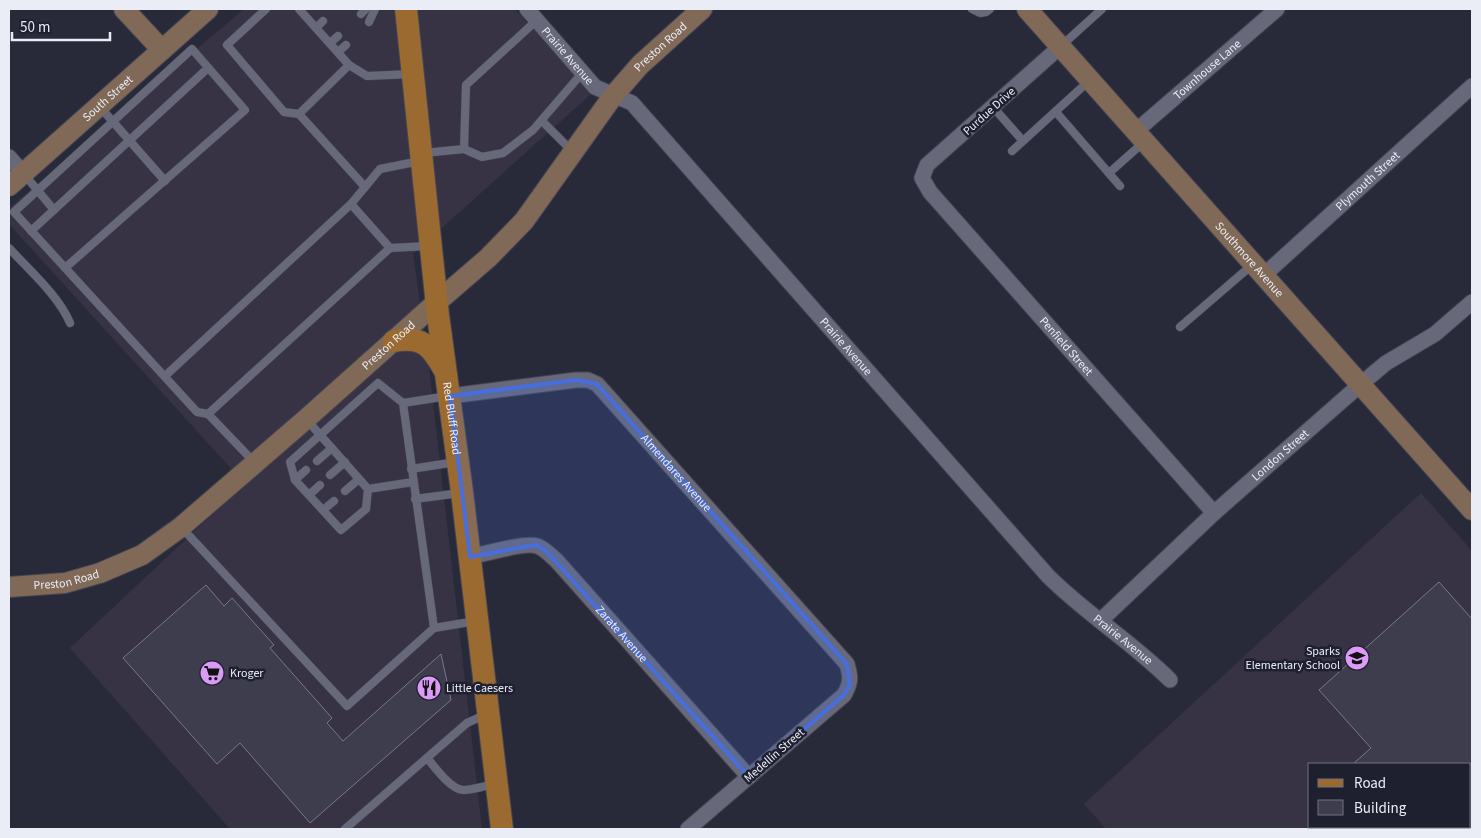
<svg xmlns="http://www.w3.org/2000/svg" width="1481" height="838" font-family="'Source Sans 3',sans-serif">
<rect width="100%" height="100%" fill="#282a39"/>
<g fill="#383344" fill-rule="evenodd">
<path d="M244,9H515L591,94L413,254L429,367L482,829H230L70,648L245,484L9,224V208Z"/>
<path d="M1421,493L1472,551V829H1106L1084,804ZM1310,764H1470V827H1310Z"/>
</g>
<g fill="#3e3d4e" stroke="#78788a">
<path d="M1439,582L1472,619V764H1353L1371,748L1319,690Z"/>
<path d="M206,585L224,606L232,598L274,645L270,648L332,718L327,723L343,741L441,654L451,700L310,823L240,743L217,764L123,658Z"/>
</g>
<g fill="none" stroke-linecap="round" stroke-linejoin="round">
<defs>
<g id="lane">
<path d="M266,9L227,45L284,112L299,114"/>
<path d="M299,9L349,65L299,114L365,187"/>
<path d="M972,9L980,13L986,12L990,9"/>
<path d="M361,14L366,9"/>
<path d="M369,22L375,9"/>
<path d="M316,28L323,21"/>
<path d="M330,43L338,36"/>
<path d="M1061,46L1102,9"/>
<path d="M338,52L346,45"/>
<path d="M349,65L367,76L412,74"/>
<path d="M100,107L165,181"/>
<path d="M993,107L1023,141"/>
<path d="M1056,112L1120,186"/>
<path d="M542,121L572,151"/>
<path d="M464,149L466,85L537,20"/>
<path d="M1012,151L1090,80"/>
<path d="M424,153L464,149L482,157L503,153L533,130L583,72"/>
<path d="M23,173L54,210"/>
<path d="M1109,173L1145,141"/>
<path d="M31,231L208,68"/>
<path d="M9,248C29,270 59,296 70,323"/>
<path d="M390,248L428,246"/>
<path d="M65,268L245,110L192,49L14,212L197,412L208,414L255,463"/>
<path d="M1180,327L1252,265"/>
<path d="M165,376L351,204L380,169L420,161"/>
<path d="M208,414L390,248L351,204"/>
<path d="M306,419L368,489L413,482"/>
<path d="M317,461L332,448"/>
<path d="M411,469L456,462"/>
<path d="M330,475L345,462"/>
<path d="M295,480L306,470"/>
<path d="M368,489L366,509L341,530L295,480L290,462L378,383L403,403L448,396"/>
<path d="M345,491L359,479"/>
<path d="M309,495L320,485"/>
<path d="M415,499L460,493"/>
<path d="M323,510L334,501"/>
<path d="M182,528L347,706L434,628L403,403"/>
<path d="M434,628L476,621"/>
<path d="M427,758C435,767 450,789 463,790C473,790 485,786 495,784"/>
<path d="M345,829L467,723L487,714"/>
</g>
<g id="street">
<path id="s1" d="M527,9L595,87L632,103L1048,576C1086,614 1132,642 1170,680"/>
<path id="s2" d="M1061,46L927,165L922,178L930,192L1214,513"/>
<path id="s3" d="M1136,131L1277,9"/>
<path d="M9,157L23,173"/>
<path id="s4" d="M1264,275L1472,86"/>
<path id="s5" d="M450,396L576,380H588L597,384L847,664C851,677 851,683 844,695L688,829"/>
<path id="s6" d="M470,557C483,554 526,542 537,546C544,548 551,556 556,560L749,777"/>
<path id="s7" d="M1100,621L1214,513L1361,384L1386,363L1435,334L1472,302"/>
</g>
<g id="secondary">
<path d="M124,9L162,50"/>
<path id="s8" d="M1027,9L1472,510"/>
<path id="s9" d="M9,186L208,9"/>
<path id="s10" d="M9,587L65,583L100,573L142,555L181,527L306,419L437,302L488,258L524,221L613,96L640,65L702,9"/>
</g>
<g id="primary">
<path id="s11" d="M406,9L438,315L462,492L502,829"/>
<path d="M394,341C423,336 431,346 444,369"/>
</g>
</defs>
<use href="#lane" stroke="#454653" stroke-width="9"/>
<use href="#street" stroke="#454653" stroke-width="17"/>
<use href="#secondary" stroke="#454653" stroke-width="22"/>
<use href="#primary" stroke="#454653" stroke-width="24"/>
<use href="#lane" stroke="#67697b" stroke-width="8"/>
<use href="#street" stroke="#67697b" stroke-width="15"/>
<use href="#secondary" stroke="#806956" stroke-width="20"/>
<use href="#primary" stroke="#9a6a31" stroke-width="22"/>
</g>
<path fill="#466ede" fill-opacity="0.2" stroke="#466ede" stroke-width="4" stroke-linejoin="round" d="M576,380L597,384L847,664L850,685L844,695L749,777L546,551L536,545L470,557L450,396Z"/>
<defs>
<symbol id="school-disc" viewBox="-11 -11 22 22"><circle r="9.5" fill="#da9af6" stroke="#1e202f"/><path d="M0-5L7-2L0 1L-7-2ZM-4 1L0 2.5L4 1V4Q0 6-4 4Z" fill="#111"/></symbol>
<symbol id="supermarket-disc" viewBox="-11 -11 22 22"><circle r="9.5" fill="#da9af6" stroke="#1e202f"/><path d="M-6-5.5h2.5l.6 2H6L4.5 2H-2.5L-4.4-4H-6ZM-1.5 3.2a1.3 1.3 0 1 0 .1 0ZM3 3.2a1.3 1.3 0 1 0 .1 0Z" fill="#111"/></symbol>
<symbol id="restaurant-disc" viewBox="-11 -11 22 22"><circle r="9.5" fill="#da9af6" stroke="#1e202f"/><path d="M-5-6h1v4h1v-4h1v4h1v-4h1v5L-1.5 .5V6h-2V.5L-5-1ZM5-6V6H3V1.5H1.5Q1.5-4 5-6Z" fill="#111"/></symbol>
</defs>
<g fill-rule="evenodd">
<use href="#school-disc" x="1343" y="644" width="28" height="28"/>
<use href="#supermarket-disc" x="198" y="659" width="28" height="28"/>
<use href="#restaurant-disc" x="415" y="674" width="28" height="28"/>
</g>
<g text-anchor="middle" stroke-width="5" stroke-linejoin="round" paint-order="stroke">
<g font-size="12" fill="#eaecf6" stroke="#1e202f">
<text dy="4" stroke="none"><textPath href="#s10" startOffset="868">Preston Road</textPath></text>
<text dy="4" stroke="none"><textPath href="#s1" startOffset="62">Prairie Avenue</textPath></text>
<text dy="4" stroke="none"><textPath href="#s3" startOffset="94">Townhouse Lane</textPath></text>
<text dy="4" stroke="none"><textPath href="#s9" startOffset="132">South Street</textPath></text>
<text transform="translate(989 111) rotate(-42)" y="4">Purdue Drive</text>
<text dy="4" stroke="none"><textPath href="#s4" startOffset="140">Plymouth Street</textPath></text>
<text dy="4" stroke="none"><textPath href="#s8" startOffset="335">Southmore Avenue</textPath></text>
<text dy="4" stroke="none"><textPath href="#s10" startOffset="462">Preston Road</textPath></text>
<text dy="4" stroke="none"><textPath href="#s1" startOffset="468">Prairie Avenue</textPath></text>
<text dy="4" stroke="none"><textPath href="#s2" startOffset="415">Penfield Street</textPath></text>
<text dy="4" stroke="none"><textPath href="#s11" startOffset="412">Red Bluff Road</textPath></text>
<text dy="4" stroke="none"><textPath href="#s7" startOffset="245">London Street</textPath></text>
<text dy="4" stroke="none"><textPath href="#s5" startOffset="268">Almendares Avenue</textPath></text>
<text dy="4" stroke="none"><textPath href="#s10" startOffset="58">Preston Road</textPath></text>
<text dy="4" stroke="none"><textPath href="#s6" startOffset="191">Zarate Avenue</textPath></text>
<text dy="4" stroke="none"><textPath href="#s1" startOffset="872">Prairie Avenue</textPath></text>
<text transform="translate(774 755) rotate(-41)" y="4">Medellin Street</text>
</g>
<g font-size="12" fill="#eaecf6" stroke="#1e202f" text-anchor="start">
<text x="1340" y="655" text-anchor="end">Sparks<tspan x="1340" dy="14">Elementary School</tspan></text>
<text x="230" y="677">Kroger</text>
<text x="446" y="692">Little Caesers</text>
</g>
</g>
<rect width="1481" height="838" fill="none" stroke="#eaecf6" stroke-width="20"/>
<rect x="1308" y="763" width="162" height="65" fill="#1e202f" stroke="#70727f"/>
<rect x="1318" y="779" width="25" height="8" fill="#9a6a31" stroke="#70727f"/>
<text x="1354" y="788" font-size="15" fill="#eaecf6">Road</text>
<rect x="1318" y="800" width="25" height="15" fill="#3e3d4e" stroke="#70727f"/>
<text x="1354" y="813" font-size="15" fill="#eaecf6">Building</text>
<path d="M12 32v8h98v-8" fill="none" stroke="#eaecf6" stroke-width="2.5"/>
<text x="20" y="32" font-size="15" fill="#eaecf6" stroke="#1e202f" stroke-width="4" paint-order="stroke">50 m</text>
</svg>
